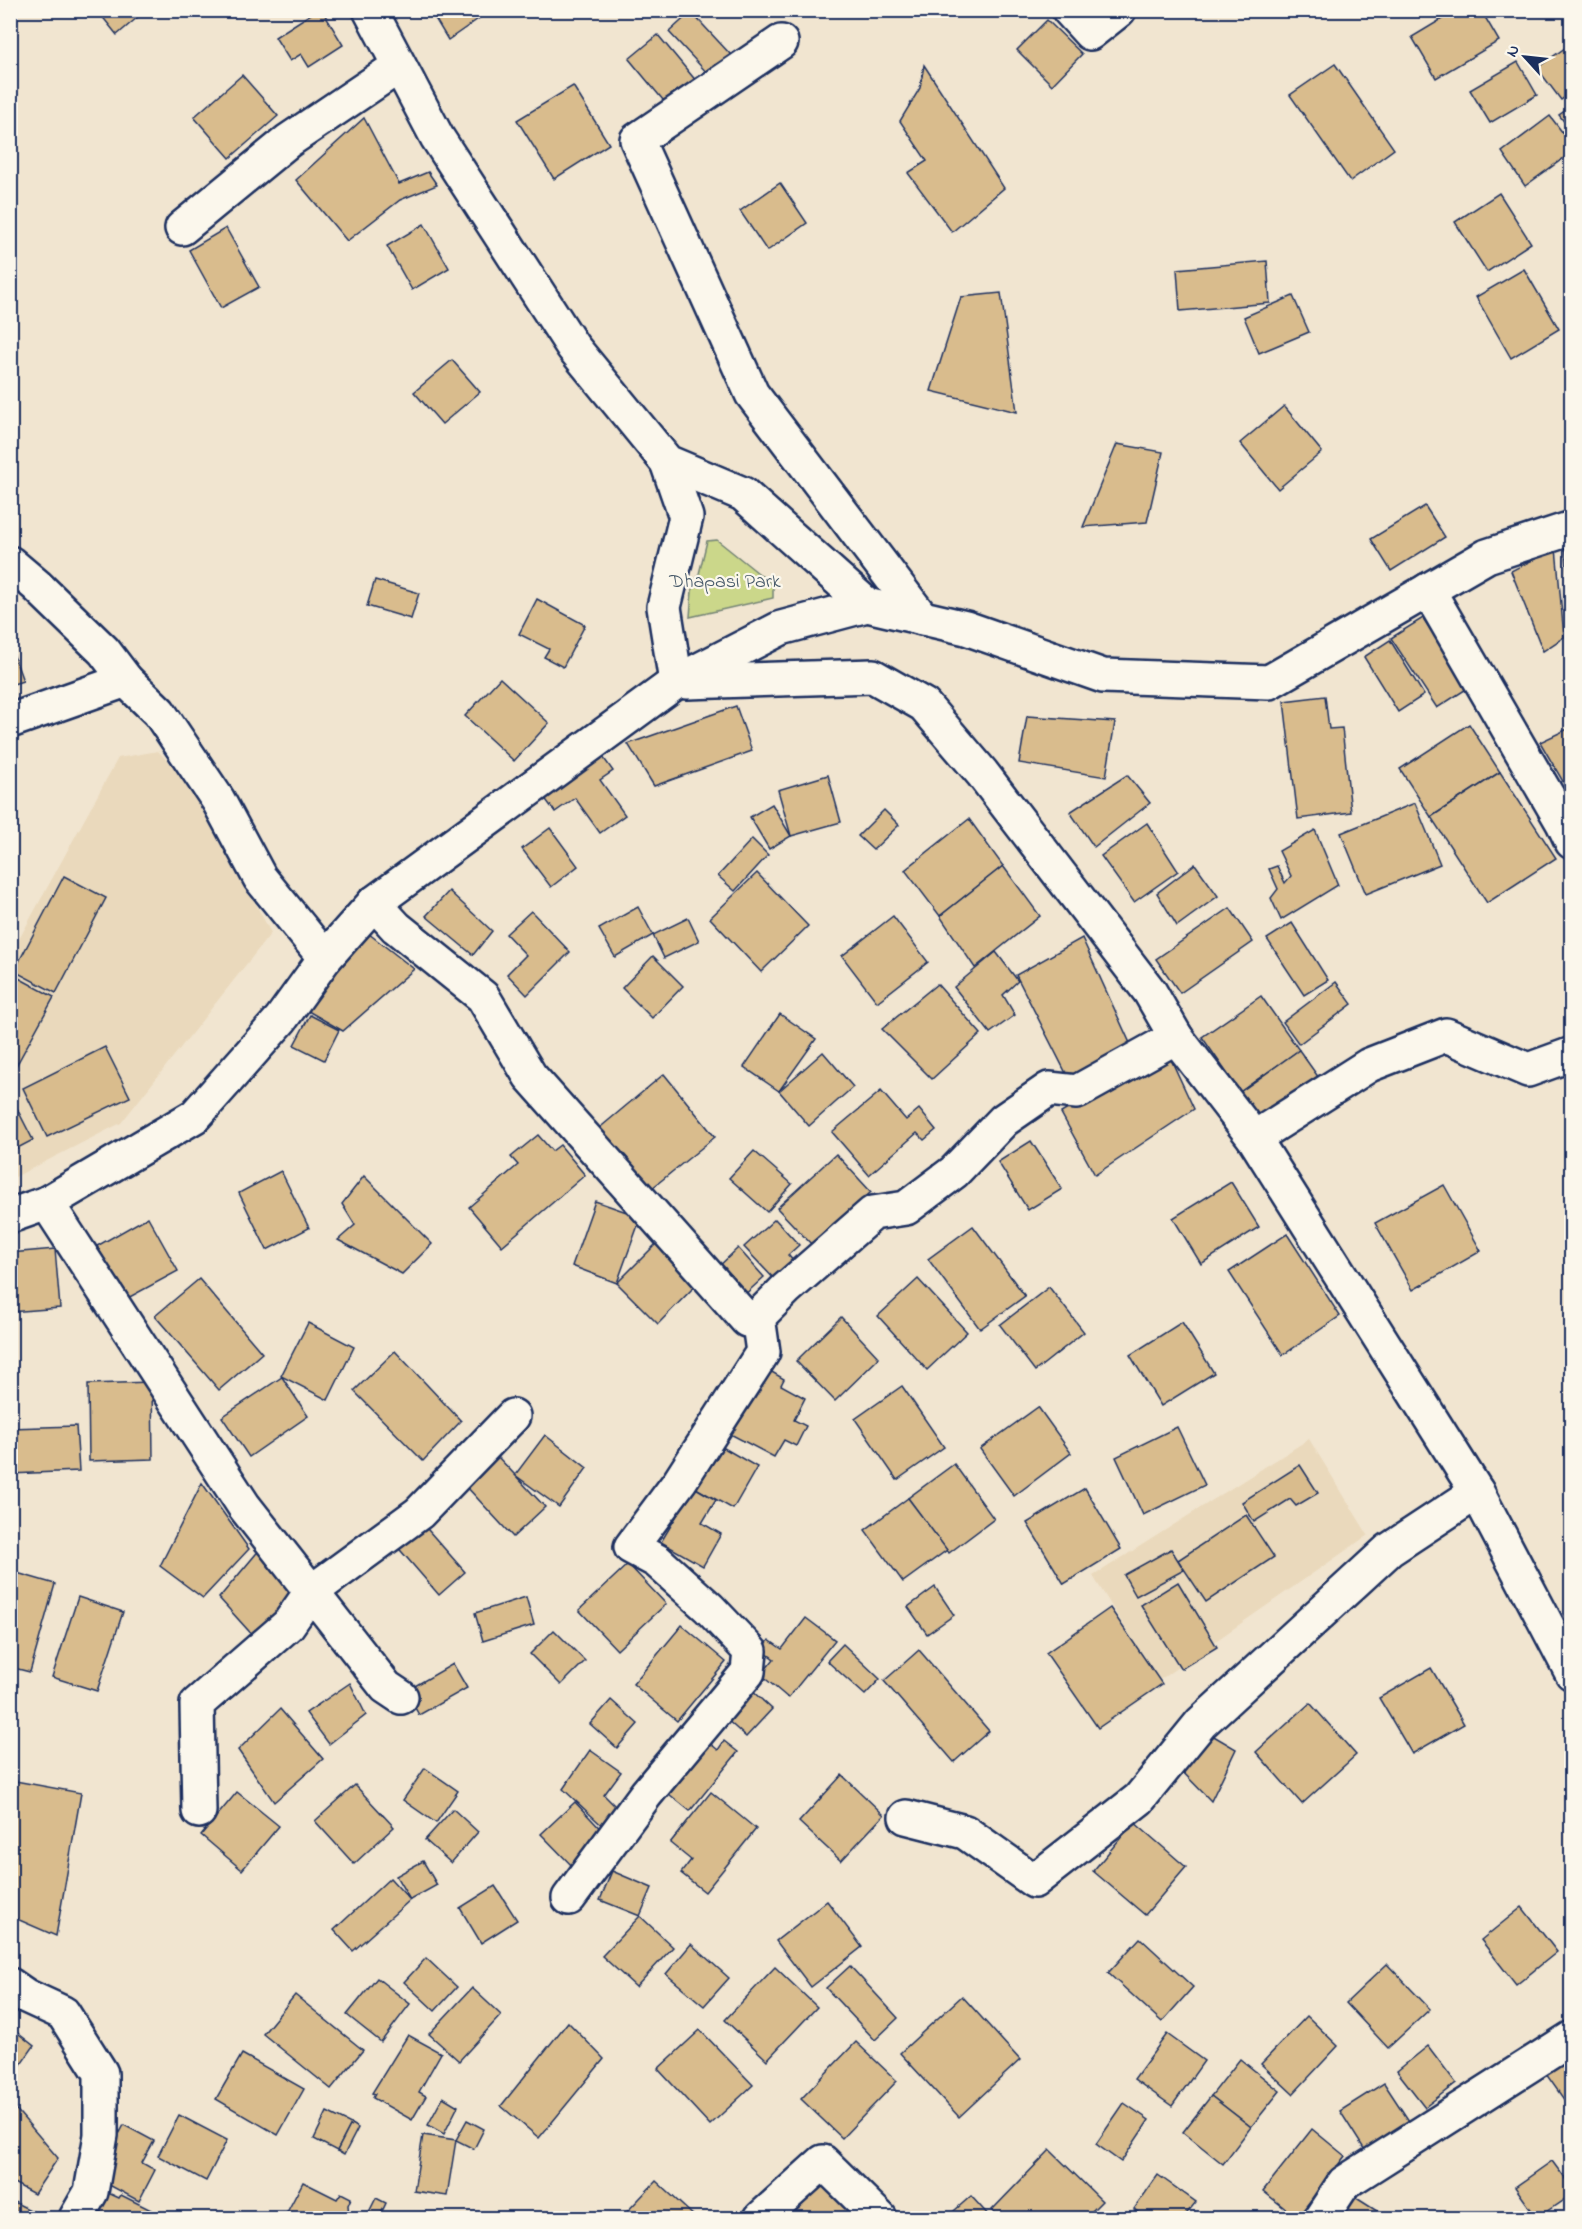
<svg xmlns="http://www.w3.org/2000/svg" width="1582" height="2229" font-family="'Indie Flower',sans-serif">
<rect width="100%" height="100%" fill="#f1e5d0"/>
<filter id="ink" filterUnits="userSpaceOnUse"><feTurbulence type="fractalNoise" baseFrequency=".0167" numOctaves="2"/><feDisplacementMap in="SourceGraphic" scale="12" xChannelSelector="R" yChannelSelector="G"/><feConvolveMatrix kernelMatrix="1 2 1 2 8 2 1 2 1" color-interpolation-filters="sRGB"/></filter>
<g filter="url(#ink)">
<g fill="#ead9bc">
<path d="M158,751L195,789L271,933L121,1123L11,1179V954L118,758Z"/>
<path d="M1309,1439L1368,1535L1158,1681L1093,1576Z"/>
</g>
<path fill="#cbd78a" stroke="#738374" stroke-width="1.5" d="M717,540L773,585V598L690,617L692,591L699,574L707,541Z"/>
<g fill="#d9bc8d" stroke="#1b2f5e" stroke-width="1.5">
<path d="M97,10H146L117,35Z"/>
<path d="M317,10H322L343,45L309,67L301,54L290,61L275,37Z"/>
<path d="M430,10H491L448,40Z"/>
<path d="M1457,10H1481L1499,41L1436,78L1412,37Z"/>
<path d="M691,12L731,55L710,76L669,32Z"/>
<path d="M1047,20L1082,54L1052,85L1017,50Z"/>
<path d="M658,35L702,88L673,112L629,59Z"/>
<path d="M1572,43V92L1561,100L1537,68Z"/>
<path d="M1518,62L1537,95L1490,123L1470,90Z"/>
<path d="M1335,64L1394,149L1350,181L1290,95Z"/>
<path d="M924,65L1004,188L952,232L908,173L927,161L900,121L920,88Z"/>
<path d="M242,75L278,116L230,158L194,117Z"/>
<path d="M573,86L609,144L554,179L517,120Z"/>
<path d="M1572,106V132L1559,115Z"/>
<path d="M1550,116L1572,145V152L1525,186L1502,152Z"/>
<path d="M364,118L399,184L428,172L437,185L400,200L347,241L296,180Z"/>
<path d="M780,183L807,223L767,251L740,211Z"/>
<path d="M1499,193L1531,243L1487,272L1455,222Z"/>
<path d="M424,224L449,268L412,290L387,246Z"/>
<path d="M226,228L259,287L221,308L189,250Z"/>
<path d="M1267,261L1270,303L1180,311L1177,269Z"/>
<path d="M1524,269L1559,329L1511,358L1476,297Z"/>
<path d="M1001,293L1017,412L931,391L961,297Z"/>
<path d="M1293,296L1309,332L1259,353L1244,317Z"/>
<path d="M452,360L480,392L442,424L414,392Z"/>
<path d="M1284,406L1322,452L1278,489L1240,443Z"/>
<path d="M1117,444L1163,452L1147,522L1083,527Z"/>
<path d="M1425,506L1445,537L1391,571L1371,539Z"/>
<path d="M1572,541V624H1571L1565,542Z"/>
<path d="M1556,548L1564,637L1543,651L1511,571Z"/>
<path d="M375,580L419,593L411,619L367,606Z"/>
<path d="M537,599L585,625L563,667L544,657L549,649L519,634Z"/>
<path d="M1423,618L1468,688L1437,708L1391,638Z"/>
<path d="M1390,640L1424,695L1398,712L1364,657Z"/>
<path d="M10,645L23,681L10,685Z"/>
<path d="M500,678L549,723L514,761L465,716Z"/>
<path d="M1325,696L1329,729L1342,728L1351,812L1298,819L1284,701Z"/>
<path d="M736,706L752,751L654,786L628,744Z"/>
<path d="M1027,716L1115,722L1106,777L1019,763Z"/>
<path d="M1469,724L1500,772L1431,817L1400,769Z"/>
<path d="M1572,727V797L1540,742Z"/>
<path d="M595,746L613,771L600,780L625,815L600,833L575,798L555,812L538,789Z"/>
<path d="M1500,772L1556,858L1487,903L1431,817Z"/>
<path d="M828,775L841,822L791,836L778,790Z"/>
<path d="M1127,775L1150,803L1094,847L1070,812Z"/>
<path d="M1415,803L1440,864L1366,894L1341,833Z"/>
<path d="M772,804L791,836L769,849L750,817Z"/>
<path d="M884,810L899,825L873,850L858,836Z"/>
<path d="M969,819L1003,866L940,916L905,870Z"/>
<path d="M1147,823L1178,871L1134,902L1101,856Z"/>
<path d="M550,828L578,866L551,887L522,849Z"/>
<path d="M1315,830L1338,885L1281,920L1271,898L1278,889L1269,869L1277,866L1285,883L1291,876L1279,851Z"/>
<path d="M752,839L768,855L735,891L718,876Z"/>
<path d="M1195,864L1218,896L1177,926L1157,893Z"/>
<path d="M1003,866L1040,916L975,968L940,916Z"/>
<path d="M757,873L808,926L761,972L710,918Z"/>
<path d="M64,876L106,898L56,993L14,971Z"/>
<path d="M449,891L492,931L473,955L426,916Z"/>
<path d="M638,907L653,935L615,957L599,929Z"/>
<path d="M1230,908L1253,942L1180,993L1156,959Z"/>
<path d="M531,911L570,952L527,995L507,974L526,955L506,934Z"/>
<path d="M893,916L928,962L877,1002L842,956Z"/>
<path d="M688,918L699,941L664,958L653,935Z"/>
<path d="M1292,923L1328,980L1304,995L1267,939Z"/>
<path d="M364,930L414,969L343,1031L308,1011Z"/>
<path d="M1082,938L1134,1052L1072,1085L1016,975Z"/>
<path d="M996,952L1018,981L1003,995L1015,1015L990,1033L954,987Z"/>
<path d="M653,956L683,986L652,1018L622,988Z"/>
<path d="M13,975L54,997L10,1077V980Z"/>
<path d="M1336,982L1352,1004L1299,1044L1283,1022Z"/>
<path d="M937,984L981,1034L932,1079L882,1029Z"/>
<path d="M1261,996L1299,1050L1240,1092L1202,1037Z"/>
<path d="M780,1014L816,1039L779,1091L744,1067Z"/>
<path d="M310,1015L339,1030L324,1060L294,1045Z"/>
<path d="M105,1047L130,1097L47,1137L23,1088Z"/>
<path d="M1299,1050L1324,1085L1264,1127L1240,1092Z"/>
<path d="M1167,1051L1194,1109L1095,1175L1061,1113Z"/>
<path d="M823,1052L853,1087L809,1126L779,1091Z"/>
<path d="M664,1074L715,1137L641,1197L591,1135Z"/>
<path d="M881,1091L906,1120L919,1109L936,1130L924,1140L917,1133L869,1175L832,1132Z"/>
<path d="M11,1097L33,1140L10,1152V1097Z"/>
<path d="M538,1135L552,1151L560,1145L585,1175L502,1246L469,1207L518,1165L511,1157Z"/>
<path d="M1031,1141L1062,1189L1028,1210L998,1162Z"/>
<path d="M754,1151L792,1184L767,1212L729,1178Z"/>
<path d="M836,1154L871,1192L813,1246L777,1208Z"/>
<path d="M281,1171L309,1228L267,1250L239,1193Z"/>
<path d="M364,1176L432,1244L402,1274L338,1240L355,1225L342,1204Z"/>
<path d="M1231,1182L1259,1227L1201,1264L1173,1218Z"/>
<path d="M1444,1185L1481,1251L1413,1290L1375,1223Z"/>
<path d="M595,1201L641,1217L617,1283L572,1266Z"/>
<path d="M148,1217L178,1271L126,1299L97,1246Z"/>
<path d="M775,1219L799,1245L788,1255L797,1265L778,1283L744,1247Z"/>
<path d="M973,1226L1025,1296L980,1329L928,1259Z"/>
<path d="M1287,1234L1340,1316L1283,1355L1229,1272Z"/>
<path d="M656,1244L697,1284L658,1324L617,1283Z"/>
<path d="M738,1248L764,1277L740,1299L714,1271Z"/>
<path d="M55,1249L60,1308L10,1312V1253Z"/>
<path d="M199,1279L262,1353L219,1390L155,1316Z"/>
<path d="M918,1279L967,1332L927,1370L878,1316Z"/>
<path d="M1049,1287L1084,1332L1035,1371L1000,1325Z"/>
<path d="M841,1317L879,1358L835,1401L796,1361Z"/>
<path d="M1182,1322L1214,1373L1161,1406L1130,1355Z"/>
<path d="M308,1323L354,1347L328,1400L281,1376Z"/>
<path d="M395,1351L461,1421L423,1461L354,1391Z"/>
<path d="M758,1364L784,1379L781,1385L805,1398L794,1420L806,1426L796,1446L784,1440L774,1457L717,1427Z"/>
<path d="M282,1377L308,1416L249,1457L222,1417Z"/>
<path d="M152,1382L153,1459L89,1461L88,1384Z"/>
<path d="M902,1386L944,1447L897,1480L855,1419Z"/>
<path d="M1038,1407L1071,1453L1014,1496L980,1449Z"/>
<path d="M76,1426L79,1471L10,1474V1428Z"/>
<path d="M1177,1427L1205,1485L1143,1515L1116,1457Z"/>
<path d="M545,1435L587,1468L559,1507L515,1475Z"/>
<path d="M717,1444L757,1467L733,1509L694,1487Z"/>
<path d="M498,1457L545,1507L513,1537L466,1486Z"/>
<path d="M954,1464L994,1519L949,1553L908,1498Z"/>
<path d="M1300,1465L1318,1493L1296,1506L1290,1499L1254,1522L1242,1502Z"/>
<path d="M202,1483L249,1549L203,1598L160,1566Z"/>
<path d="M694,1487L716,1500L702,1523L721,1534L703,1566L661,1542Z"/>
<path d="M1085,1488L1121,1549L1064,1584L1027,1523Z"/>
<path d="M908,1498L947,1550L903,1582L865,1530Z"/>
<path d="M1246,1515L1274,1557L1206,1602L1178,1560Z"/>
<path d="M421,1522L465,1572L439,1595L395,1544Z"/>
<path d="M261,1548L297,1591L257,1640L219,1598Z"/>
<path d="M1171,1549L1184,1570L1136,1596L1124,1575Z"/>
<path d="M628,1564L666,1604L617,1650L579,1610Z"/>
<path d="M10,1571L55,1584L30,1672L10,1667Z"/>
<path d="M1178,1582L1217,1647L1181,1669L1141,1605Z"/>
<path d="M935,1587L954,1615L927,1634L908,1607Z"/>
<path d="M78,1597L123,1612L97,1691L52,1677Z"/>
<path d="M526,1597L534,1625L483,1641L475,1613Z"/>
<path d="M1110,1608L1162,1684L1098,1728L1046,1653Z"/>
<path d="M806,1618L835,1640L788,1698L761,1675L774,1659L762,1650L769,1640L782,1649Z"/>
<path d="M682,1625L726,1662L677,1721L633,1684Z"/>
<path d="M554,1630L585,1661L561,1685L530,1654Z"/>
<path d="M843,1644L880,1679L865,1695L827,1661Z"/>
<path d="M919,1650L989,1731L954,1762L884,1681Z"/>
<path d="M453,1664L467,1688L419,1715L406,1691Z"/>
<path d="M1431,1668L1464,1724L1412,1754L1379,1698Z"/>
<path d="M350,1683L366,1715L329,1744L306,1713Z"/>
<path d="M751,1690L772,1709L746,1737L725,1718Z"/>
<path d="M10,1695L16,1696L10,1725Z"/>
<path d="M611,1700L638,1724L617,1748L590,1724Z"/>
<path d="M1310,1703L1356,1755L1302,1804L1256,1752Z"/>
<path d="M280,1709L323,1759L274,1802L238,1750Z"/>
<path d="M1212,1735L1236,1749L1211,1801L1176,1765Z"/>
<path d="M701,1736L718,1750L724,1741L738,1752L690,1811L659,1786Z"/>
<path d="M590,1750L621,1772L604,1795L626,1817L610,1833L563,1789Z"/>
<path d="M425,1768L458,1791L436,1823L403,1800Z"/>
<path d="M842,1775L884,1815L841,1861L799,1822Z"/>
<path d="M10,1780L81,1793L56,1936L10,1916Z"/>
<path d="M355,1785L394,1827L354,1864L315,1821Z"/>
<path d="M237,1792L279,1826L242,1870L201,1835Z"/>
<path d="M711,1792L756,1829L705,1892L681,1873L691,1860L670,1843Z"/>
<path d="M575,1802L608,1837L575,1869L541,1834Z"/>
<path d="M453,1809L478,1832L451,1863L425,1840Z"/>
<path d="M1134,1822L1186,1867L1145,1915L1093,1871Z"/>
<path d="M423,1861L437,1885L410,1900L396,1876Z"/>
<path d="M612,1871L652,1888L640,1916L600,1900Z"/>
<path d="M390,1878L410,1900L353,1951L334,1930Z"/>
<path d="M495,1886L517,1920L481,1943L460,1908Z"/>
<path d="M827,1901L862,1947L811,1987L776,1941Z"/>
<path d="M1522,1907L1557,1952L1516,1985L1481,1940Z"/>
<path d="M640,1916L673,1947L636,1987L602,1956Z"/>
<path d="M1140,1938L1193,1987L1162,2022L1108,1973Z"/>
<path d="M691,1944L729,1978L704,2006L666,1974Z"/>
<path d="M426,1958L457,1987L435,2011L404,1982Z"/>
<path d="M1387,1964L1430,2009L1388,2048L1346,2003Z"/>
<path d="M850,1966L898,2018L875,2040L826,1988Z"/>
<path d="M775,1967L817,2007L767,2060L725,2020Z"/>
<path d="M377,1978L410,2004L381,2042L347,2015Z"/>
<path d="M472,1988L501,2015L459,2061L429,2034Z"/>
<path d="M295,1995L363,2050L331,2089L263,2034Z"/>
<path d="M962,1996L1020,2060L959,2117L900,2053Z"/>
<path d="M1307,2016L1338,2046L1293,2094L1261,2064Z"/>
<path d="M568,2022L604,2059L539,2138L501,2106Z"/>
<path d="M10,2027L34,2046L10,2080Z"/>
<path d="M700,2030L753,2085L710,2125L658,2069Z"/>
<path d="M1167,2034L1204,2061L1172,2106L1134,2079Z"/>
<path d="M408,2035L441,2053L419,2092L426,2096L412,2120L373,2098L375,2094L372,2093Z"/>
<path d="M856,2042L897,2081L842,2138L801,2099Z"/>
<path d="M1428,2046L1456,2083L1425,2107L1397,2071Z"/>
<path d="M242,2054L304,2089L278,2135L216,2099Z"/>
<path d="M1572,2056V2111L1546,2074Z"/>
<path d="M1240,2059L1280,2091L1251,2127L1211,2096Z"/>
<path d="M1384,2083L1411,2124L1366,2152L1340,2111Z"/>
<path d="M1211,2096L1251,2127L1223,2164L1183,2132Z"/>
<path d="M443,2097L458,2106L444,2134L428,2125Z"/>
<path d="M1124,2103L1149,2120L1121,2162L1096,2144Z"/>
<path d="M14,2107L58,2158L34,2194L10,2181V2113Z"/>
<path d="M327,2112L351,2124L337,2151L314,2139Z"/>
<path d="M179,2115L227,2140L206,2181L158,2156Z"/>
<path d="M467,2120L484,2129L474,2149L456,2140Z"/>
<path d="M351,2124L358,2128L344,2155L337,2151Z"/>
<path d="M124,2125L154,2141L142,2163L155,2170L139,2201L96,2178Z"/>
<path d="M1312,2129L1345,2156L1297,2218L1263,2191Z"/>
<path d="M423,2135L456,2140L447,2196L414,2191Z"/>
<path d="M1050,2150L1102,2201L1085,2218H1000L992,2210Z"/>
<path d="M1552,2161L1572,2188V2194L1537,2218L1515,2187Z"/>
<path d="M1158,2175L1196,2202L1183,2218H1146L1134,2209Z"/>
<path d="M656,2181L696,2218H621Z"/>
<path d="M303,2182L337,2199L341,2193L351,2198L348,2205L349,2216L354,2218H284Z"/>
<path d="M820,2182L857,2218H784Z"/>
<path d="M104,2191L119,2198L121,2195L167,2218H90Z"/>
<path d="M1350,2194L1388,2218H1334Z"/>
<path d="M971,2196L991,2218H946Z"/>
<path d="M376,2198L386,2203L379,2218H366Z"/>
<path d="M10,2200L46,2218H10Z"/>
</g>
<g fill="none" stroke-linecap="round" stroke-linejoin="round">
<defs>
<g id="street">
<path d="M370,10L437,137L573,347L667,462L743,494L867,605"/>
<path d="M1069,10L1090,33L1119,10"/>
<path d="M781,42L637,140L752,394L922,618"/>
<path d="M182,228L288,141L399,66"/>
<path d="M667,462L686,517L664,607L676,682"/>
<path d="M10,563L36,585L104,651L126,680L159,712L218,800L260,878L325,958"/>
<path d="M1428,590L1563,823L1572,842"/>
<path d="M10,721L126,680"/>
<path d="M374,903L396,927L483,997L530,1076L747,1320L759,1321"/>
<path d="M1254,1138L1369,1065L1446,1035L1528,1070L1572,1054"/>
<path d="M47,1203L244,1506L386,1687L401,1697"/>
<path d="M199,1811L197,1704L288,1625L311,1592L419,1513L513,1416"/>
<path d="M906,1817L965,1832L1034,1881L1139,1799L1201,1723L1389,1550L1477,1492"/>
<path d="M569,1898L646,1794L748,1672L750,1651L709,1608L657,1561L631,1547L680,1481L763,1352L758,1317L786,1289L873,1213L906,1208L954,1172L1004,1120L1049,1089L1077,1092L1176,1037"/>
<path d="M10,1985L26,1996L63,2013L101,2073V2135L91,2192L76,2218"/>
<path d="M761,2218L823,2162L880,2218"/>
<path d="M1321,2218L1344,2183L1572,2038"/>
</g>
<g id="secondary">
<path d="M687,682L873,676L924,705L982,773L1150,992L1176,1037L1254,1138L1477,1492L1572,1673"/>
<path d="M10,1216L47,1203L195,1116L281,1019L325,958L374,903L676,682L781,628L867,605L966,628L1103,676L1269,682L1487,556L1572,528"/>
</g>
</defs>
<use href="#street" stroke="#1b2f5e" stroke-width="38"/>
<use href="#secondary" stroke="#1b2f5e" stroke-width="38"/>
<use href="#street" stroke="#fbf7ec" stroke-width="33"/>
<use href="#secondary" stroke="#fbf7ec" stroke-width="33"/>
</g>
</g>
<g text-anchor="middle" stroke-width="4.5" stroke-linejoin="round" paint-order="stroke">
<g font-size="20" fill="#475969" stroke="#fbf7ec">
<text x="725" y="587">Dhapasi Park</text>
</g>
</g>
<rect width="1582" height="2229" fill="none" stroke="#fbf7ec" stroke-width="36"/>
<rect x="18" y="18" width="1546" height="2193" fill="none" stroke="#1b2f5e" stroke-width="2" filter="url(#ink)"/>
<g transform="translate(1525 57) rotate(297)" stroke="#fbf7ec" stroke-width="4.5" paint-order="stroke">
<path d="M0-4.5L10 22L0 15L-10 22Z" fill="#1b2f5e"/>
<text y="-9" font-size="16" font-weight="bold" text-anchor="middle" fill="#1b2f5e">N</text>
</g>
</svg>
